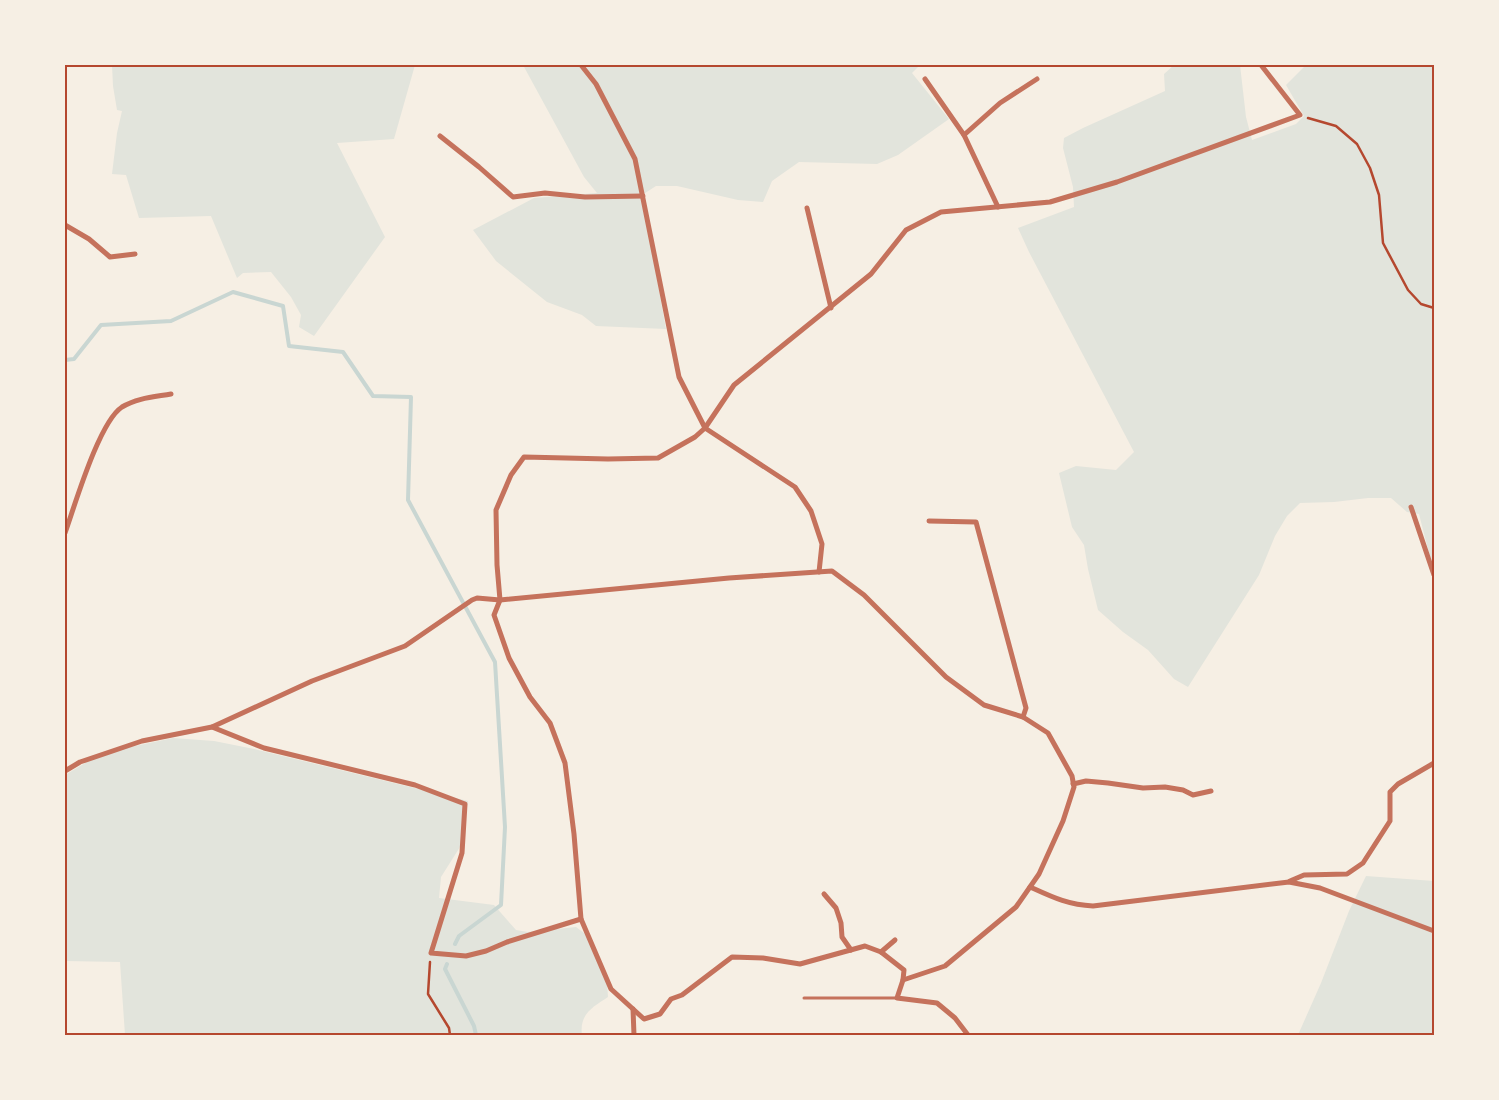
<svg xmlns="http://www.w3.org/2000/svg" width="1499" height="1100" font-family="'Exo 2',sans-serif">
<rect width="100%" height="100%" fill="#f6efe4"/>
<g fill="#e2e4dc">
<path d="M112,65H415L394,139L337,143L385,237L314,336L299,327L301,315L291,297L271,272L243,273L237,278L211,216L139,218L126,175L112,174L117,133L122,111L117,110L113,86Z"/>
<path d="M523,65H920L912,73L949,119L898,155L877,164L799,162L772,181L763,202L738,200L677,186H656L642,195L666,329L596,326L582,315L547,302L496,261L473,230L534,198L597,193L584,177Z"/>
<path d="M1174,65H1240L1246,117L1252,140L1296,124L1304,116L1286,85L1306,65H1434V566L1429,553L1419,514L1407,512L1391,498H1368L1334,502L1300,503L1287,516L1275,536L1259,575L1188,687L1174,679L1148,650L1123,632L1098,610L1088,569L1084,545L1072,527L1059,473L1076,466L1116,470L1134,452L1029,252L1018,228L1074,207L1073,187L1063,148L1064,138L1083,128L1165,91L1164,74Z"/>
<path d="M173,738L214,741L254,749L468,801L460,847L441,877L439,898L494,905L516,930L528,932L576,927L588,936L607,983L608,997C593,1007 579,1014 582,1035H125L120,962L65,961V775L102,753Z"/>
<path d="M1366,876L1434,881V1035H1298L1321,983L1349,911Z"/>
</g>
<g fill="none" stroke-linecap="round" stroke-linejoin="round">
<g stroke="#c9d6d2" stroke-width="4">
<path d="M65,360L74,359L101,325L171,321L233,292L283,306L289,346L343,352L373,396L411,397L408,500L495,662L505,827L501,905L459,936L455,944"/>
<path d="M447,964L445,969L474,1026L476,1035"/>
</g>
<g stroke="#b5482f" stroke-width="2.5">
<path d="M1308,118L1336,126L1357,144L1370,168L1379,195L1383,243L1408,290L1421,304L1434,308"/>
<path d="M430,962L428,994L449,1028L450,1035"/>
</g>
<path stroke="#c5725c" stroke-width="3" d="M804,998H897"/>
<g stroke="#c5725c" stroke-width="5">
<path d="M581,65L596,84L635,159L679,377L705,428L795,487L811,511L822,544L819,572"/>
<path d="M925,79L964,135L998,207"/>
<path d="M964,135L1000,103L1037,79"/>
<path d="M440,136L479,167L513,197L545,193L585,197L643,196"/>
<path d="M807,208L831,308"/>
<path d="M65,225L89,239L110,257L135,254"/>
<path d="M1411,507L1434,575"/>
<path d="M929,521L976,522L1026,708L1023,717"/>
<path d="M65,533C75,505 99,422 122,407C137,398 154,397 171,394"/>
<path d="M212,727L264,748L415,785L465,804L462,853L431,953L466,956L486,951L507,942L581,919"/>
<path d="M65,771L80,762L142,741L212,727L312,681L405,646L472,600L477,598L500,600L729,578L832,571L864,595L946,677L984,705L1023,717L1048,733L1072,776L1074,787L1063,821L1039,874L1016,907L945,966L903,980"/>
<path d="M1073,784L1086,781L1108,783L1143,788L1165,787L1183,790L1193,795L1211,791"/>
<path d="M1290,881L1304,875L1347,874L1363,863L1390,821V792L1398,784L1434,763"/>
<path d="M1030,887C1052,897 1068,905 1093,906L1289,882L1320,888L1434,931"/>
<path d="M824,894L836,908L841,923L842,937L851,950"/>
<path d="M881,952L895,940"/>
<path d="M633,1009L634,1035"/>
<path d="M968,1035L955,1018L937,1003L897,998L903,980L904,970L881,952L865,946L800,964L763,958L732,957L682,995L671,999L660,1014L644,1019L611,989L581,919L574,834L565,763L550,723L530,697L509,658L494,615L500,600L497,565L496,510L511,475L524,457L608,459L658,458L695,437L705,428L734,385L871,274L906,230L941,212L1050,202L1117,182L1300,115L1261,65"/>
</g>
</g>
<rect width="1499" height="1100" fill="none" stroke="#f6efe4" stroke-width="132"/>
<rect x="66" y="66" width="1367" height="968" fill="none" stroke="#b5482f" stroke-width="2"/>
</svg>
